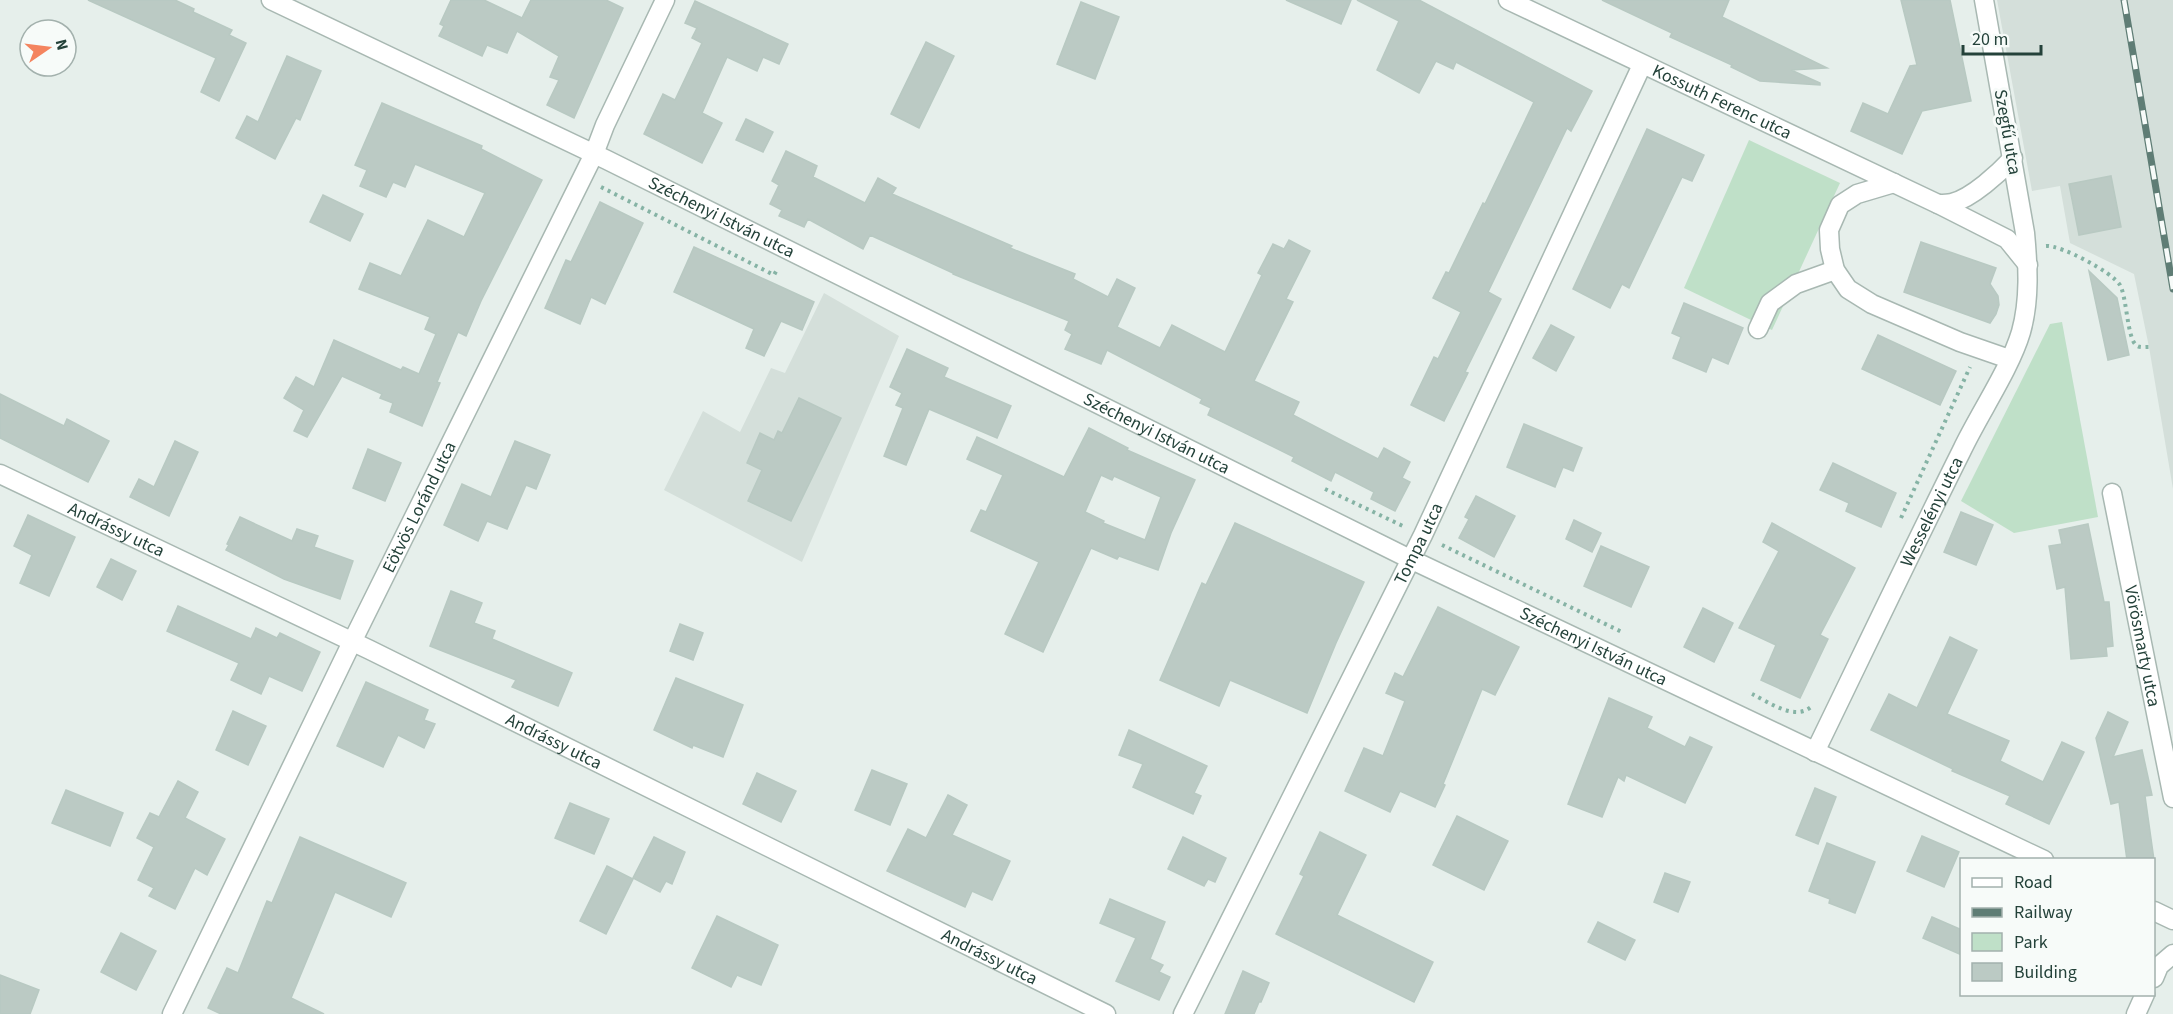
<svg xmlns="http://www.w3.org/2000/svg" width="2173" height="1014" font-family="'Source Sans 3',sans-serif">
<rect width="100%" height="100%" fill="#e6efeb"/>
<g fill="#d4dfda">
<path d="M1997,0H2173V489L2149,347L2134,274L2070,243L2060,186L2032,191Z"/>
<path d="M824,293L899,336L802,562L664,490L703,411L740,432L771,368L785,373Z"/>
</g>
<g fill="#bfe0c8">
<path d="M1749,140L1840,183L1772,330L1684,288Z"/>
<path d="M2062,322L2098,517L2014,533L1961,501L2050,324Z"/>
</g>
<g fill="#bbcac4" stroke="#b8c9c2" stroke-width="1.5" fill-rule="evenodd">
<path d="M88,0H175L194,9L193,12L232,30L229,35L246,43L219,101L201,92L216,58Z"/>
<path d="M451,0H484L522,18L531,0H606L623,8L574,118L547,105L559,80L550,77L559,56L517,31L507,53L487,45L482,56L439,36L444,26L440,24Z"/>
<path d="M1286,0H1351L1341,24Z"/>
<path d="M1357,0H1419L1592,91L1571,131L1567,128L1488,292L1501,299L1465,372L1468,373L1444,421L1411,405L1434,357L1438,359L1461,312L1433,298L1446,272L1449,273L1483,203L1485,204L1534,102L1456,62L1453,69L1436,61L1419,93L1377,70L1399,21Z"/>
<path d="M1602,0H1729L1722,17L1827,68L1791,70L1820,83V85L1760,81L1731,67L1732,65L1670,37L1672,33Z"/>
<path d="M1901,0H1950L1971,101L1922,111L1902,154L1851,131L1863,103L1888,114L1910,66L1917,65Z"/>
<path d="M695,1L788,44L779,64L763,57L757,71L727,57L702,113L722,123L702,163L644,134L663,94L675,100L702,43L692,38L697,28L685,23Z"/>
<path d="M1081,2L1119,17L1095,79L1057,64Z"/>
<path d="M926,42L954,56L919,128L891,114Z"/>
<path d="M287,56L321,71L300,120L296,118L275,159L236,138L247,116L258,122Z"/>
<path d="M382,103L482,146L481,149L542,180L481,301L466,336L458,332L437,382L440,383L422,426L390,412L393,403L380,398L382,394L342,376L307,437L294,431L304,410L284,398L296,377L314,387L334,340L401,370L403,367L419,374L436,334L425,329L430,317L359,289L370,263L401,276L428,220L464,237L485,193L415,164L405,187L393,182L386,197L360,186L367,170L355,165Z"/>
<path d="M746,119L773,132L763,152L736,140Z"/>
<path d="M1647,129L1704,155L1692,181L1682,177L1629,288L1622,284L1610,308L1573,289Z"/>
<path d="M786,151L817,166L813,177L865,203L878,178L896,188L892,194L1012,246L1010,248L1075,274L1073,279L1108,297L1117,279L1135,288L1117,327L1160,348L1172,325L1225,352L1262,275L1258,273L1273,244L1284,249L1289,240L1310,251L1286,299L1293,302L1254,381L1299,402L1293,415L1339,439L1378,459L1384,448L1410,462L1402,478L1410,482L1395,511L1371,499L1374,492L1335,472L1331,481L1292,461L1294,457L1208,415L1211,408L1200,403L1202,399L1107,350L1101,364L1065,349L1072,334L1065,330L1069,321L953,274V273L870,235L863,249L808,219L804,227L779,216L782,210L770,204L779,185L772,181Z"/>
<path d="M2111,176L2121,227L2079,235L2069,184Z"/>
<path d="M323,195L363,214L350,241L310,222Z"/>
<path d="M600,202L643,223L605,304L591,297L580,324L545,308L566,260L571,262Z"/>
<path d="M1921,242L1996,268L1990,284L1998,296L1999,305L1996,314L1990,323L1904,292Z"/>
<path d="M694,247L814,302L802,330L781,321L764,356L746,348L754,329L674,292Z"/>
<path d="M2089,271L2117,298L2129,355L2108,360Z"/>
<path d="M1684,303L1743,328L1728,364L1712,357L1706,372L1673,358L1681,337L1672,333Z"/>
<path d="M1551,325L1574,337L1556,371L1533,358Z"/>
<path d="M1878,335L1956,371L1940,405L1862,369Z"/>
<path d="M907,349L948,368L944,377L1011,406L997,438L929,409L906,465L884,456L903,408L896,405L902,393L890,387Z"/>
<path d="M0,394L64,426L67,419L109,441L88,482L0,438Z"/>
<path d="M799,398L841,418L791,521L748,501L762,470L747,463L760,433L774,440L778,431L782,433Z"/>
<path d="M1524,424L1582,448L1573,471L1563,467L1555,487L1507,467Z"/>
<path d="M1089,428L1128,448L1127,450L1195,480L1171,533L1158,570L1119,556L1117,559L1091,548L1043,652L1005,634L1039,562L971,531L981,510L986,512L1003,475L967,459L977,437L1064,477ZM1101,475L1112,480L1114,476L1161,497L1145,540L1103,523L1104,521L1085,512Z"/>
<path d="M175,441L198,452L169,516L130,497L139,479L154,487Z"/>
<path d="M515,441L550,455L536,489L526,485L507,529L487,521L478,541L444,525L462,484L491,497Z"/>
<path d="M368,449L401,463L385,501L353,488Z"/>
<path d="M1833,463L1896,493L1881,527L1846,511L1849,503L1820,490Z"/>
<path d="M1476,496L1515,516L1494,557L1459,538L1469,519L1465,517Z"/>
<path d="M1961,512L1993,525L1976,565L1944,552Z"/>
<path d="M28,515L75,537L49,596L20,583L32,555L14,546Z"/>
<path d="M240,517L292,541L297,529L318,536L314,547L353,561L340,599L284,579L226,550L229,545L227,544Z"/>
<path d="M1574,520L1601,533L1592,552L1566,539Z"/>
<path d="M1235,523L1364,582L1336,643L1307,713L1230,680L1219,706L1160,680L1202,583L1206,585Z"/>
<path d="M1772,523L1855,568L1820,635L1828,639L1800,698L1761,680L1776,645L1739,628L1779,551L1763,542Z"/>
<path d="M2088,524L2104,602H2109L2113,646L2106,647L2107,656L2071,659L2065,587L2057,589L2049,546L2062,544L2059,530Z"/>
<path d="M1601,546L1649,567L1631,607L1584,586Z"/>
<path d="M111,559L136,571L122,600L97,587Z"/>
<path d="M451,591L482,603L474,623L495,631L492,639L572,673L558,706L512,687L516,680L430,646Z"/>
<path d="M178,606L251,639L256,628L277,638L280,633L320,652L302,691L269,676L261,694L231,680L239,663L167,631Z"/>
<path d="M1438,607L1519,647L1495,695L1482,689L1443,784L1445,785L1435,807L1400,791L1390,812L1345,791L1364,748L1383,756L1405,701L1386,693L1395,673L1403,677Z"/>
<path d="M1703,608L1733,623L1714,662L1684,647Z"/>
<path d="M680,624L703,633L693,660L670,651Z"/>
<path d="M1950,637L1977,650L1947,714L2009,741L2000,761L2043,782L2062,742L2084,752L2049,824L2006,804L2010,796L1952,771L1953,769L1871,730L1889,694L1917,708Z"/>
<path d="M676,678L743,705L723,757L693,745L692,748L654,730Z"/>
<path d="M366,682L428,710L424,720L435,724L424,748L398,735L383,767L337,746Z"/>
<path d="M1609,698L1652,717L1647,728L1685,747L1690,737L1712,747L1685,803L1626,775L1624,781L1618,777L1602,817L1568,804Z"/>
<path d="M233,711L266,726L248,765L216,750Z"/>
<path d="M2108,712L2128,722L2113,757L2142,750L2152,795L2145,796L2154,860H2127L2119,802L2111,804L2096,738Z"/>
<path d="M1129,730L1207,766L1194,793L1201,796L1193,814L1133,787L1143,764L1119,755Z"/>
<path d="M872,770L907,784L890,825L855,810Z"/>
<path d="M757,773L796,791L781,822L743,804Z"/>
<path d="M178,781L198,792L185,818L225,839L207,875L195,868L175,909L149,896L154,888L138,880L154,847L137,838L150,813L159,817Z"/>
<path d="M1815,788L1836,797L1818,844L1796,835Z"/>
<path d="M66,790L123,813L110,846L52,823Z"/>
<path d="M948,795L967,805L952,835L1010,861L992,900L972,891L965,907L887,871L908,829L926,838Z"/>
<path d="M570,803L609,819L594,854L555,838Z"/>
<path d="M1457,816L1508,841L1484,890L1433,865Z"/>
<path d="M1320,832L1366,855L1337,915L1433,962L1414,1002L1276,934L1304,876L1300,874Z"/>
<path d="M1922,836L1959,852L1944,887L1907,871Z"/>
<path d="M300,837L406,883L391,917L335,892L291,998L324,1014H221L208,1008L227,968L238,973L267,901L272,903Z"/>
<path d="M654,837L685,852L672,884L666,881L660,892L633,878Z"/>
<path d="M1183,837L1226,858L1215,882L1208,879L1204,886L1168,869Z"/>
<path d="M1827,843L1875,862L1855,913L1829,903L1830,899L1809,891Z"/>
<path d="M607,866L633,879L606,934L580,921Z"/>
<path d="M1665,873L1690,882L1678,912L1654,902Z"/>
<path d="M1110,899L1165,922L1150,959L1163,965L1159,972L1170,977L1159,1000L1116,981L1136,938L1100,923Z"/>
<path d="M717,916L778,945L761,985L737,975L731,987L692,968Z"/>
<path d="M1932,917L1962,930V955L1923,938Z"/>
<path d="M1598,922L1635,940L1625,960L1588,942Z"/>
<path d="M121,933L156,951L136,990L101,972Z"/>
<path d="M1243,971L1269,983L1261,1002H1259L1254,1014H1225Z"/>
<path d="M0,975L39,990L30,1014H0Z"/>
</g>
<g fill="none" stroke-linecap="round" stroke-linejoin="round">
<defs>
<g id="minor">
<path id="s1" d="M271,0L607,160L1410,559L2044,860"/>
<path id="s2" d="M1508,0L1938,204L2007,239L2028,265"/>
<path d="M1894,183L1857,194L1840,205L1829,230L1830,249L1835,270L1848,289L1872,304L1960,342L2009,359"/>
<path d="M1938,204C1942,204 1948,204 1952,203C1972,198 1999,173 2013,158"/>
<path d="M1758,329L1770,303L1796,284L1835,270"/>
<path id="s3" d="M0,474L370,650L1106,1014"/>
<path id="s4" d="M2112,493L2173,798"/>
<path id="s5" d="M1815,752C1864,651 1912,550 1962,450C1979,414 2010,369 2021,332C2030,300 2028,265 2025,233L1984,0"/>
<path d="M2154,911L2173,920"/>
<path d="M2154,978L2159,966L2173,954"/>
<path id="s6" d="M172,1014L352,642L594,154L605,125L665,0"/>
<path id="s7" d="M1183,1014L1423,535L1642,65"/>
<path d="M2136,1014L2145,994"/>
</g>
</defs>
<use href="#minor" stroke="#a8b8b2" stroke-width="21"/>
<g stroke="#86b3a5" stroke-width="4" stroke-dasharray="3 4.5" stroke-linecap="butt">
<path d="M601,187L774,275L778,268"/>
<path d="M2046,246C2061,245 2112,272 2120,285C2127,298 2127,337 2136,345C2139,348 2145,347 2149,347"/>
<path d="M1325,489L1405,527"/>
<path d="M1901,518L1970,367"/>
<path d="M1442,545L1624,633"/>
<path d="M1752,694C1769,702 1794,721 1811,707"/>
</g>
<use href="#minor" stroke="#fff" stroke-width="18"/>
<defs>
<path id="rail" d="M2124,0L2173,289"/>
</defs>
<use href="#rail" stroke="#5f7d75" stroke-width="7"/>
<use href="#rail" stroke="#f7fbf9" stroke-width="4.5" stroke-dasharray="14" stroke-linecap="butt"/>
</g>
<g text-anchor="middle" stroke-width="6" stroke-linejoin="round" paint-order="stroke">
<g font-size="18" fill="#24423a" stroke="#f7fbf9">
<text dy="6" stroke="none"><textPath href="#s2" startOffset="237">Kossuth Ferenc utca</textPath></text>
<text transform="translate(2008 132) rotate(80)" y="6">Szegfű utca</text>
<text dy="6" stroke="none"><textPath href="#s1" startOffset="500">Széchenyi István utca</textPath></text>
<text dy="6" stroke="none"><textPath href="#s1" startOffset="986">Széchenyi István utca</textPath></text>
<text dy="6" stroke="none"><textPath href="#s6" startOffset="564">Eötvös Loránd utca</textPath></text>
<text dy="6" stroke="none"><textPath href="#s5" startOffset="267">Wesselényi utca</textPath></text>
<text dy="6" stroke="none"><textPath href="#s3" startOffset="129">Andrássy utca</textPath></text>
<text dy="6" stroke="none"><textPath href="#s7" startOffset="526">Tompa utca</textPath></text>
<text dy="6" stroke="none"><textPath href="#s1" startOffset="1472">Széchenyi István utca</textPath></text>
<text dy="6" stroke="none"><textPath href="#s4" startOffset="156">Vörösmarty utca</textPath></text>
<text dy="6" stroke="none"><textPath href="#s3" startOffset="615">Andrássy utca</textPath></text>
<text dy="6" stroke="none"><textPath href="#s3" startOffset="1101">Andrássy utca</textPath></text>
</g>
</g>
<rect x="1960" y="858" width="195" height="138" fill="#f7fbf9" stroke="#a3b1ad" stroke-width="1.5"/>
<rect x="1972" y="878" width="30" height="9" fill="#ffffff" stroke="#a3b1ad" stroke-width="1.5"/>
<text x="2014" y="888" font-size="18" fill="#24423a">Road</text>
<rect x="1972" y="908" width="30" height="9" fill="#5f7d75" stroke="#a3b1ad" stroke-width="1.5"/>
<text x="2014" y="918" font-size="18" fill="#24423a">Railway</text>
<rect x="1972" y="933" width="30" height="18" fill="#bfe0c8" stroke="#a3b1ad" stroke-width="1.5"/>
<text x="2014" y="948" font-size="18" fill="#24423a">Park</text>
<rect x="1972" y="963" width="30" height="18" fill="#bbcac4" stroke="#a3b1ad" stroke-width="1.5"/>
<text x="2014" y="978" font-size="18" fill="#24423a">Building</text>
<g transform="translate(48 48) rotate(76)"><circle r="28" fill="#f7fbf9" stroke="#a3b1ad" stroke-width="1.5"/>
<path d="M0-4.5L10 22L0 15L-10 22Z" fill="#f4845f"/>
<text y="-9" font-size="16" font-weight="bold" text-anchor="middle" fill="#24423a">N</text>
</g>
<path d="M1963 45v9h78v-9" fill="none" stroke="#24423a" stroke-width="3"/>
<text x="1972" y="45" font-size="18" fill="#24423a" stroke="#f7fbf9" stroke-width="4.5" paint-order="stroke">20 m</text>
</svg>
